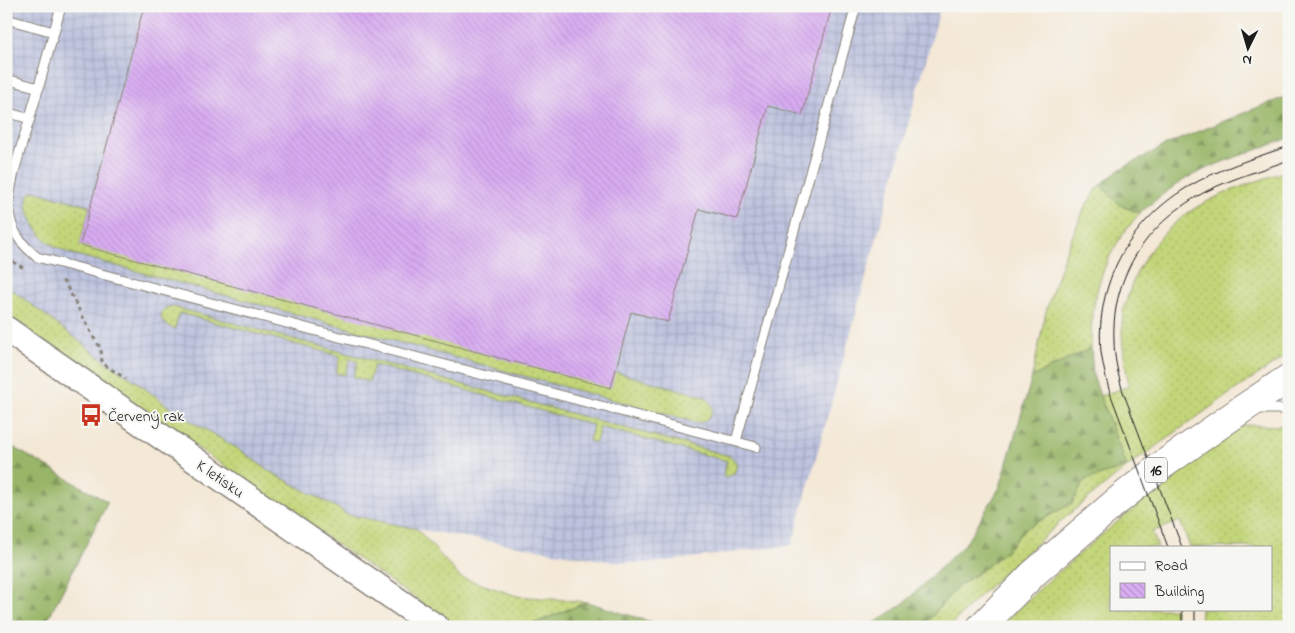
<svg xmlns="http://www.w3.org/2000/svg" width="1295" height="633" font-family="'Indie Flower',sans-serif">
<defs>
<pattern id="industrial-grid" width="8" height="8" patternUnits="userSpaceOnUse" patternTransform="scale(1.25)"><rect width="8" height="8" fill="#bdc3de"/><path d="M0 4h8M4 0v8" fill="none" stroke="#a2a7be"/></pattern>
<pattern id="grass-dots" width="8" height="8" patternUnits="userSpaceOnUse" patternTransform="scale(1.25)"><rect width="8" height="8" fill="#c2d578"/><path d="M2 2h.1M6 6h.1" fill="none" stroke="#a6b667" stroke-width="1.8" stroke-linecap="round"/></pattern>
<pattern id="forest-firs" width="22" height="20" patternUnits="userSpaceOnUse" patternTransform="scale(1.25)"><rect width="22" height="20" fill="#99b668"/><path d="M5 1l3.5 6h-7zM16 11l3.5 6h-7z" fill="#7c9355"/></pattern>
<pattern id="building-back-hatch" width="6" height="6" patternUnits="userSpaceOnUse" patternTransform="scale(1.25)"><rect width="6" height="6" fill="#d8acf1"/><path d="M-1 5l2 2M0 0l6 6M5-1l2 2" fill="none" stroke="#b993ce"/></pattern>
</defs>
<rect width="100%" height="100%" fill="#f6f6f2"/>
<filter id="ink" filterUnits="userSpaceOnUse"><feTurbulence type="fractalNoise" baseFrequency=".02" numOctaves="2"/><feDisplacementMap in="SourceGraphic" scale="10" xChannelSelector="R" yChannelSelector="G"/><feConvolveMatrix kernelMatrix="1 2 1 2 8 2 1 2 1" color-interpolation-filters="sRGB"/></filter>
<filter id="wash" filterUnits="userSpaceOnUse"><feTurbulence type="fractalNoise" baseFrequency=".0096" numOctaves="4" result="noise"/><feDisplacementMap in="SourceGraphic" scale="20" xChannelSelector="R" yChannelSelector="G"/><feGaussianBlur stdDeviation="1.12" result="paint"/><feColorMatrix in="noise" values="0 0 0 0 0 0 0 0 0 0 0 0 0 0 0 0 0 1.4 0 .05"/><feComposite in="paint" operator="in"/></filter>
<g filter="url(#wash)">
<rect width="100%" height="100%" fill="#f4e8d6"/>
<path fill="url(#industrial-grid)" d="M6,6H941L792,545L652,563L614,562L417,529L345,514L341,510L268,471L239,450L174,411L162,400L105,361L6,285Z"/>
<g fill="url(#grass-dots)" stroke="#6f784a">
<path d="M1289,170V354L1232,392L1127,467L1068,515L979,596L949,627H923L955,589L986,567L1010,547L1023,530L1072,503L1085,480L1127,467L1100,396L1129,386C1125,364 1120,337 1123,314C1123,309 1125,304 1127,299C1137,261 1163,228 1197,207C1225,191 1258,181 1289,170Z"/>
<path d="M1100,185L1121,206L1140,213C1104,253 1090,295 1091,348L1032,377L1046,311L1064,256L1086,205Z"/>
<path d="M33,191L90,206L80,245L615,372L703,396C719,404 713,425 694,422L69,253C62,250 54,247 48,242C37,234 17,201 33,191Z"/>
<path d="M6,285L105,361L137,382L174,411L240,450L269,471L341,510L345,514L417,529L460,577L517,596L587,602L525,627H456L6,315Z"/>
<path d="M170,306L730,456L736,462C738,472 733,476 723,477L727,461L600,427L596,443L589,441L593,425L374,365L369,382L353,377L358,362L350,359L345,375L336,373L340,356L179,313L175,329C163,325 153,313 170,306Z"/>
<path d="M1244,425L1289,426V627H1200L1201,609H1271V547H1190L1180,521L1152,532L1158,547H1111V609H1175V627H999C1073,555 1153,492 1235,430Z"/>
</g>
<g fill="url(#forest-firs)" stroke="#5a6942">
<path d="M1289,96V138C1255,151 1219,161 1187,178C1170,188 1155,200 1140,213L1121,206L1100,185L1119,170L1168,144L1266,104Z"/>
<path d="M1091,348L1093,375L1100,396L1127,467L1085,480L1072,503L1023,530L1010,547L986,567L955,589L923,627H869L904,603L966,543L1000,487L1032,377Z"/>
<path d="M6,443L108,502L44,627H6Z"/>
<path d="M587,602L641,619L670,627H525Z"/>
</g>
<g id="blocks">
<path fill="url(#building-back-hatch)" d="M144,6H832L802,115L768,106L737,219L699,209L668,322L631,312L611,388L80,245Z"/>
</g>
</g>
<g filter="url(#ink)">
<use href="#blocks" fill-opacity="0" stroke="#888279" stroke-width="1"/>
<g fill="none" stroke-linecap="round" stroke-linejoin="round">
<defs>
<g id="lane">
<path d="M61,6C51,43 41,80 30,117C23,143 5,190 10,217C13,235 24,246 37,257L756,447"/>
<path d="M6,19L54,32"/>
<path d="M6,79L39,88"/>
<path d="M6,112L30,119"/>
<path d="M1257,409H1289"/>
<path d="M736,441L856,6"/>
</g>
<path id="secondary" d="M6,329L436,627"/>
<path id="highway" d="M981,627L1033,574L1116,502L1161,466L1241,410L1289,378"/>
</defs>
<use href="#lane" stroke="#888279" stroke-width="11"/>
<use href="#secondary" stroke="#888279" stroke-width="28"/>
<use href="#highway" stroke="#888279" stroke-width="30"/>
<g stroke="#888279" stroke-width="3" stroke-dasharray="4 4" stroke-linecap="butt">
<path d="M6,257L18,265L26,269"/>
<path d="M62,281L65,283L94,338L101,349L102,363L126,379"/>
</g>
<use href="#lane" stroke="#fff" stroke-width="9"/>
<use href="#secondary" stroke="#fff" stroke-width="25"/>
<use href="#highway" stroke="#fff" stroke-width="28"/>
<g stroke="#1c1c1c" stroke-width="1">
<path d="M1168,547L1110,393C1106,379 1103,366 1101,352C1095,284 1129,223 1186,188C1218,169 1254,158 1289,146"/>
<path d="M1182,547L1122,389C1118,373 1114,357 1114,340C1111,274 1150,220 1207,191C1233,178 1262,170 1289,160"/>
<path d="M1182,627V609"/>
<path d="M1195,627V609"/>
</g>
</g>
</g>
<defs>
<symbol id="bus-bare" viewBox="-9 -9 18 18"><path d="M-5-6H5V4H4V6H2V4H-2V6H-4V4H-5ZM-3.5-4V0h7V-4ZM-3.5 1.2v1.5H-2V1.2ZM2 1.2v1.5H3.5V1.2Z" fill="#c8321e" stroke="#f6f6f2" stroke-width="2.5" paint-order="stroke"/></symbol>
</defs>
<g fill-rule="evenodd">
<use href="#bus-bare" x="75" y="399" width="32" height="32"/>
</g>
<g text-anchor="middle" stroke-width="4" stroke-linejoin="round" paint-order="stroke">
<rect fill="#f6f6f2" stroke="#5d5d5c" stroke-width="1" x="1145" y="457.5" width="22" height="25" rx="4"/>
<g font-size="15" font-weight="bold" fill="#1c1c1c">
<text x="1156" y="475">16</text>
</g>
<g font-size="16" fill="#1c1c1c" stroke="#f6f6f2" text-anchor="start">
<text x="108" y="421">Červený rak</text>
</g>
<g font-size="16" fill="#1c1c1c" stroke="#f6f6f2">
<text transform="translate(221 478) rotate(35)" y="6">K letisku</text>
</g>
</g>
<rect width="1295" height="633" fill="none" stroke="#f6f6f2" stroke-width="25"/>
<rect x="1110" y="546" width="162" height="65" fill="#f6f6f2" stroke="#9f9f9c"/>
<rect x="1120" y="562" width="25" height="8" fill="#ffffff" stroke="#9f9f9c"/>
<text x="1155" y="570" font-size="15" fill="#1c1c1c">Road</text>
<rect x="1120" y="583" width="25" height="15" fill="url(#building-back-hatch)" stroke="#9f9f9c"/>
<text x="1155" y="596" font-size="15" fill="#1c1c1c">Building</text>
<g transform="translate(1248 48) rotate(185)" stroke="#f6f6f2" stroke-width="4" paint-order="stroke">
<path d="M0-4L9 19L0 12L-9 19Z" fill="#1c1c1c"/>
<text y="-8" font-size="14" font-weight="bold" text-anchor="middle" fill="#1c1c1c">N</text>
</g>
</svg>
